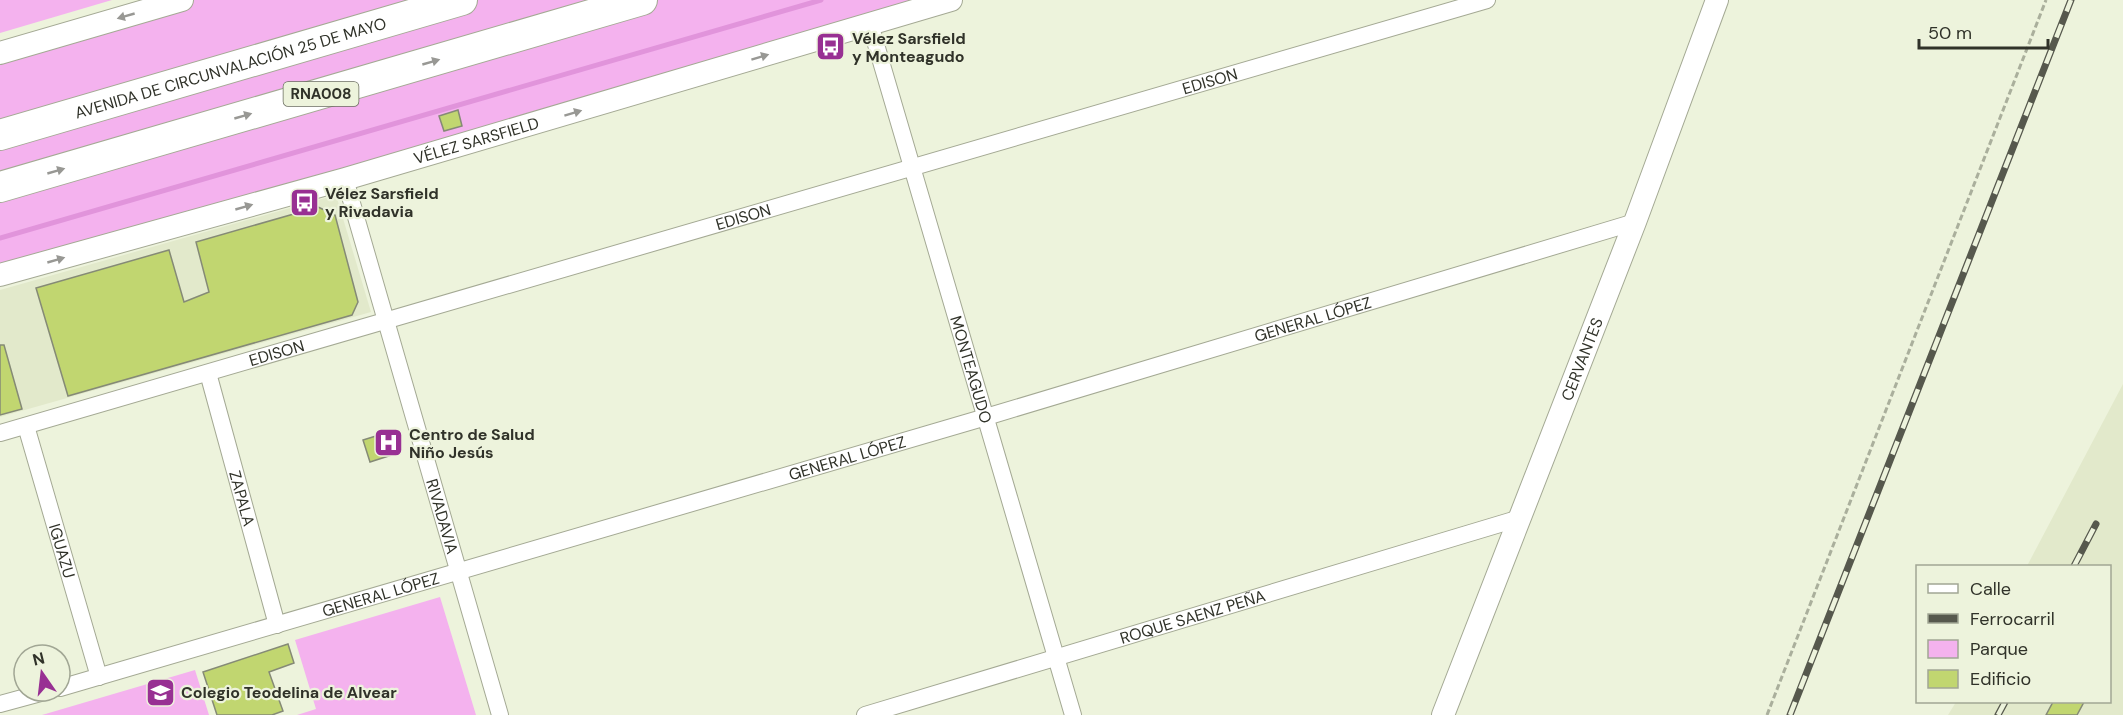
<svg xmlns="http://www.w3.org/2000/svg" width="2123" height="715" font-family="'DM Sans',sans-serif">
<rect width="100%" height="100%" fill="#edf3dc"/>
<g fill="#e2e9cb">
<path d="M336,195L371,312L0,417V290Z"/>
<path d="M2123,384V715H1948L1956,702H2110V566H2027Z"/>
</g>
<g fill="#f4b2ee">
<path d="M0,0H112L0,33Z"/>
<path d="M182,0H951L0,275V53Z"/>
<path d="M440,597L476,715H297L316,709L295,640Z"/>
<path d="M195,670L209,715H42Z"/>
</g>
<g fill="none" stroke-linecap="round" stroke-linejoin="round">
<path stroke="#e194db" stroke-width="5" d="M0,238L821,0"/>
</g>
<g fill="#c1d670" stroke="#858a76" stroke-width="1.5">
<path d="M458,110L462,126L444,131L439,116Z"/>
<path d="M318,207L335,215L358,302L352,315L68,396L36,288L169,250L184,302L209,292L196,242Z"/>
<path d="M0,345H4L22,409L0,415Z"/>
<path d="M392,431L398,453L370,462L363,440Z"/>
<path d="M288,644L294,663L269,672L283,711L272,715H217L203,672Z"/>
<path d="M2053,702H2084L2077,715H2046Z"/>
</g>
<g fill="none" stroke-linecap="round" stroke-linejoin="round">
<defs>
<g id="street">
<path id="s1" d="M870,24L1073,715"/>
<path id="s2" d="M345,179L500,715"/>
<path id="s3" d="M208,373L277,625"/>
<path id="s4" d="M26,426L99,677"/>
<path id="s5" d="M0,433L1487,0"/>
<path id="s6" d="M60,688L986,417L1635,222"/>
<path d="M0,704L48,691"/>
<path id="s7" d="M865,715L1520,518"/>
</g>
<g id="secondary">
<path d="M0,53L182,0"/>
<path id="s8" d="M0,275L345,179L951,0"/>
<path id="s9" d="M1443,715L1635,222L1717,0"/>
</g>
<g id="highway">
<path id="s10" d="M0,135L462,0"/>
<path d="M0,187L642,0"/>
</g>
</defs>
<use href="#street" stroke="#a4a994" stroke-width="18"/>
<use href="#secondary" stroke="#a4a994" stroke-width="24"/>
<use href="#highway" stroke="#a4a994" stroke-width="32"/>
<path stroke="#aaaf9c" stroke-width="3" stroke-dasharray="6 3" stroke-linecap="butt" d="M1767,715L2046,0"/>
<use href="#street" stroke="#fff" stroke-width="16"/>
<use href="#secondary" stroke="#fff" stroke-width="22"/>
<use href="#highway" stroke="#fff" stroke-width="30"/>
<defs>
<g id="rail">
<path d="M2074,566L2096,524"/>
<path d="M1790,715L2071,0"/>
<path d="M1998,715L2005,702"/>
</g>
</defs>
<use href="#rail" stroke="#56584d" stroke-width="7"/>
<use href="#rail" stroke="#edf3dc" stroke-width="4.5" stroke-dasharray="14" stroke-linecap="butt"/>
</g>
<defs><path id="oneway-solid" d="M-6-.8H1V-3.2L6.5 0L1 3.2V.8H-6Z" transform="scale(1.5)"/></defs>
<g fill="#989894">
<use href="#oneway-solid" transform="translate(126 16) rotate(164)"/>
<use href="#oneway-solid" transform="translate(760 57) rotate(-17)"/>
<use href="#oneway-solid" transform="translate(431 62) rotate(-16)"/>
<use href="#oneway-solid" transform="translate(573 113) rotate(-17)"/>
<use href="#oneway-solid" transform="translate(243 116) rotate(-16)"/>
<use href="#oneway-solid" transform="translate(56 171) rotate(-16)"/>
<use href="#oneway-solid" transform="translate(244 207) rotate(-16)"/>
<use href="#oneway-solid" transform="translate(56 260) rotate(-16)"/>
</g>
<defs>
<symbol id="bus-square" viewBox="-11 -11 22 22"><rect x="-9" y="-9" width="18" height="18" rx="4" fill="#983093" stroke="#edf3dc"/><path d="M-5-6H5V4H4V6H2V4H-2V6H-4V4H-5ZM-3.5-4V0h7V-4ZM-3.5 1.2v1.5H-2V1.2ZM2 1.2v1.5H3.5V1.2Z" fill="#fff"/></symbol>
<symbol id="hospital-square" viewBox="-11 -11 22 22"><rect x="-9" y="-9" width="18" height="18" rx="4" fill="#983093" stroke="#edf3dc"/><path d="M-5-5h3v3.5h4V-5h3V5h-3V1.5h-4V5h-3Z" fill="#fff"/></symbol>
<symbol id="school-square" viewBox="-11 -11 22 22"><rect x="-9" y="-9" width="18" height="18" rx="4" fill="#983093" stroke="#edf3dc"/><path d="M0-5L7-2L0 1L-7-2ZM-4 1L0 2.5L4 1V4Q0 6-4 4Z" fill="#fff"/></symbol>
</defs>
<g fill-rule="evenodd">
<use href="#bus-square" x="814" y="30" width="33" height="33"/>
<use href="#bus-square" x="288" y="186" width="33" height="33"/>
<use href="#hospital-square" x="372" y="426" width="33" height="33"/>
<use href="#school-square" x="144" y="676" width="33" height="33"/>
</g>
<g text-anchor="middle" stroke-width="4.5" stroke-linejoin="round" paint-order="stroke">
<rect fill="#edf3dc" stroke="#696c5f" stroke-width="1.5" x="283.5" y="82" width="75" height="24" rx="4.5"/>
<g font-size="15" font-weight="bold" fill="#303229">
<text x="321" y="99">RNA008</text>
</g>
<g font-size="16" font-weight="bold" fill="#303229" stroke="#edf3dc" text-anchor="start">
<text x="852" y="44">Vélez Sarsfield<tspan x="852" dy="18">y Monteagudo</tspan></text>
<text x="325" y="199">Vélez Sarsfield<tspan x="325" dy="18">y Rivadavia</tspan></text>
<text x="409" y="440">Centro de Salud<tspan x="409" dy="18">Niño Jesús</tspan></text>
<text x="181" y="698">Colegio Teodelina de Alvear</text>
</g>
<g font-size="16" fill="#303229" stroke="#edf3dc">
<text dy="6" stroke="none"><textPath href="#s10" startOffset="240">AVENIDA DE CIRCUNVALACIÓN 25 DE MAYO</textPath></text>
<text dy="6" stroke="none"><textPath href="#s5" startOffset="1260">EDISON</textPath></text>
<text dy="6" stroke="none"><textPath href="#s8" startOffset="495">VÉLEZ SARSFIELD</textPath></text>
<text dy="6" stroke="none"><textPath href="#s5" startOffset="774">EDISON</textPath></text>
<text dy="6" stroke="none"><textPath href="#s6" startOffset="1306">GENERAL LÓPEZ</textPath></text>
<text dy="6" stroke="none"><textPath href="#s5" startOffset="288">EDISON</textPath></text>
<text dy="6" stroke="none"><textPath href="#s9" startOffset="382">CERVANTES</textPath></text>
<text dy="6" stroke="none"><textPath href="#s1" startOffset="360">MONTEAGUDO</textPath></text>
<text dy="6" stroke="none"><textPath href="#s6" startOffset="820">GENERAL LÓPEZ</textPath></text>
<text dy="6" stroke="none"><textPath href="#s3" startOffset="130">ZAPALA</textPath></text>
<text dy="6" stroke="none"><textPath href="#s2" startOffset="351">RIVADAVIA</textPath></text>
<text dy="6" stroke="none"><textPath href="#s4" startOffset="130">IGUAZU</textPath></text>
<text dy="6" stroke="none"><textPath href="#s6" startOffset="334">GENERAL LÓPEZ</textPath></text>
<text dy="6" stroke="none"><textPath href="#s7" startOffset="342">ROQUE SAENZ PEÑA</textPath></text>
</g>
</g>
<rect x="1916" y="565" width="195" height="138" fill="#edf3dc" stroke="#a1a694" stroke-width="1.5"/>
<rect x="1928" y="584" width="30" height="9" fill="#ffffff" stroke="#a1a694" stroke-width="1.5"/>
<text x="1970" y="595" font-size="18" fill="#303229">Calle</text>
<rect x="1928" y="614" width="30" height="9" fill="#56584d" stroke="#a1a694" stroke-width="1.5"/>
<text x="1970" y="625" font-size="18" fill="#303229">Ferrocarril</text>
<rect x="1928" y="640" width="30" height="18" fill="#f4b2ee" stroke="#a1a694" stroke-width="1.5"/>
<text x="1970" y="655" font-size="18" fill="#303229">Parque</text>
<rect x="1928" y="670" width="30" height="18" fill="#c1d670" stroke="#a1a694" stroke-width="1.5"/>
<text x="1970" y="685" font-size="18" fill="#303229">Edificio</text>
<g transform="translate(42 673) rotate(346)"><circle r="28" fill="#edf3dc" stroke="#a1a694" stroke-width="1.5"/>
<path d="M0-4.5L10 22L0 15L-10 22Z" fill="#983093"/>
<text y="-9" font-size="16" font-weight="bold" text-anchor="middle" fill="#303229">N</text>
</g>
<path d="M1919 39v9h129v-9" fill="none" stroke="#303229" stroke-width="3"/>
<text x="1928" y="39" font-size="18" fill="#303229" stroke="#edf3dc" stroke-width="4.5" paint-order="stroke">50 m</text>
</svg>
